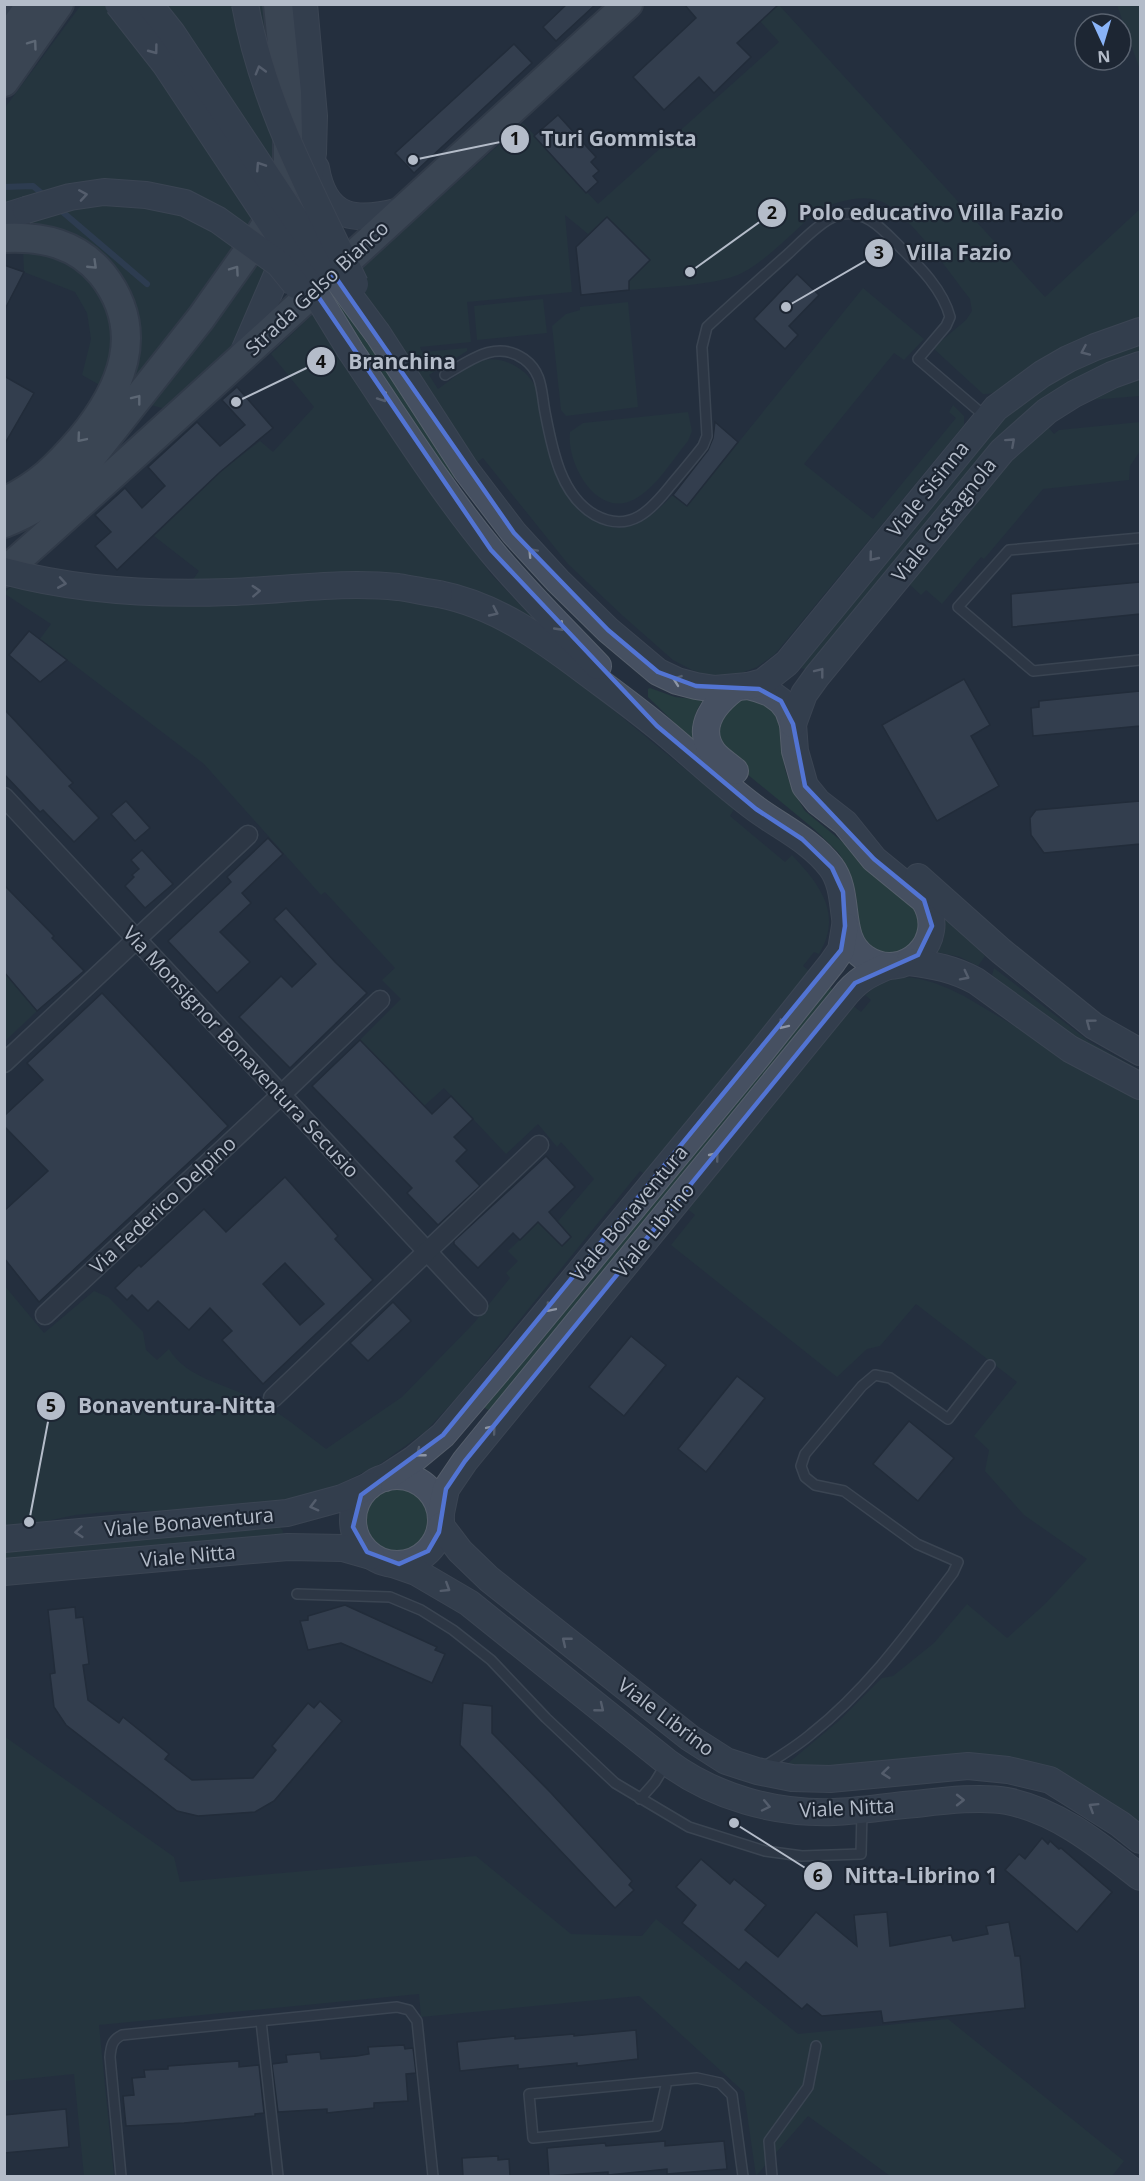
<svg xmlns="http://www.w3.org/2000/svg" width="1145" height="2181" font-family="'Open Sans',sans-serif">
<rect width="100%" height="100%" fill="#242f3e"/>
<g fill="#263c3f">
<path d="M81,5H268L300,185L235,345L165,409L119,396L82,375L91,339L87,313L75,292L24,272L23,249L5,208L4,109Z"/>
<path d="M779,5L1045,297L1140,209V317C1099,331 1059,346 1023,372C1011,381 999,395 983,394L933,348L966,320L972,311L970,299C951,275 907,210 880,201C861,194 836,202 818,210C795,230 762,266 735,276C708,286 659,287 629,290V281L650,260L607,217L588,234L565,215L572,292L467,302L471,342L420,347L422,352L467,348V351L429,375L438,389C450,381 462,370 475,363C497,352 527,367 536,388C539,396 538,407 540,415C548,458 559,512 607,526C635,534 655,513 673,495L687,506L863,288L924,339L904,360L894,353L804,464L873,519L956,418L949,412L953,405L964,416V425L775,654L757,667L739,674L726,676H711L692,670L673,660L623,616L568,564L483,458L431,494L491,574L534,619L531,623L477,616L534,645L734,809L730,816L785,862L792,855C820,885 843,914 819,954L814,952L803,966L861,1012L871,1000L865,995C870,991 875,986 881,983C907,969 939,984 964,996L1124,1091L1140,1097V1828L1066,1778L809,1770L787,1764L841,1719L882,1678L893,1676L934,1643L967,1604L1007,1638L1045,1604L1087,1559L1024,1515L985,1471L989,1450L974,1436L1017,1382L916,1304L880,1346L867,1349L837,1377L671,1245L695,1215L670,1195L490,1411L485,1408V1406L661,1187L640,1171L459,1395L426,1431L380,1464L334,1487L289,1500L180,1511H118L75,1515L23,1526L5,1527L4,1285L44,1333L94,1291L108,1297L143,1332L146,1350L157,1360L169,1349C186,1378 225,1384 252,1398C279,1411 302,1431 326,1449L402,1397L474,1323L510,1278L506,1273L518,1261L508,1251L538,1222L549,1232L594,1179L561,1142L557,1147L538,1124L506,1154L444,1088L424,1106L360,1040L401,999L382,980L395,968L325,892L321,895L204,764L40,639L51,624L5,594V592L33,570L177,602L199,571L154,536L220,472L260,441L273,452L314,407L271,354L362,267L523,123L598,204L779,42L760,21Z"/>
<path d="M1117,5H1140V70Z"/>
<path d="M543,299L547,333L477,340L474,306Z"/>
<path d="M628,302L638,407L566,416L561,410L552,326L566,314L580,310V307Z"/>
<path d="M1140,342V355L1085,377L807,670L801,668L800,665L1003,419L1015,408L1066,373Z"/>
<path d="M1140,379V396L1090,400L1114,388Z"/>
<path d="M688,412L692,431L688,441C672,460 657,487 635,499C597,520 566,463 570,432L583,423Z"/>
<path d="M1140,422V451L1130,466L1129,480L1043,489L984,559L981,557L942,604L926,590L921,595L909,584L1000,472L1013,458L1048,427L1054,434L1059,430Z"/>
<path d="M650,688L675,697L703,700C694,712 691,726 693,741L648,697V689Z"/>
<path d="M754,698C790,709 779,741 785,769C789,784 797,798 805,811L914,901L919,910L921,934L910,949L885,956L867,946L858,928L856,894L847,866L838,852L814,829L725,756L716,728L718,720L737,701Z"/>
<path d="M944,915L985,956L978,966L960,957L936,952L944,939Z"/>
<path d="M994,968L1090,1042L1140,1070V1079L1052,1023L992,975Z"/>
<path d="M5,972L37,1011L5,1041Z"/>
<circle cx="398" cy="1520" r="34"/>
<path d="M279,1526L283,1531L282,1537L5,1564V1551Z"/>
<path d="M4,1736L174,1857L180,1882L476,1856L571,1934L642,1936L656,1919L798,2034L948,2019L1124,2161L1112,2176H890L808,2116L756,2176L744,2092L639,1996L421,2017L419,1994L99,2025L114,2176H84L74,2074L5,2081Z"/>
</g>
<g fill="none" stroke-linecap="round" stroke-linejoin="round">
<g stroke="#394c67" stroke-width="6">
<path d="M4,187L33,186L46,197"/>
<path d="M58,208L147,284"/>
</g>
</g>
<g fill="#455162" stroke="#1f2835" stroke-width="1.5" fill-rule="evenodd">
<path d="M567,4H596L556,41L543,27Z"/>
<path d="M684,4H779L737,43L751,57L714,93L699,77L664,110L633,77L696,18Z"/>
<path d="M514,44L532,63L414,173L395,153Z"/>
<path d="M558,115L596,157L591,162L599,171L593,176L598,182L586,193L534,136Z"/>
<path d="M607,217L650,260L629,281V290L581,295L576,247Z"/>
<path d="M4,265L24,272L4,311Z"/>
<path d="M797,274L819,295L789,326L798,335L785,349L754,319Z"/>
<path d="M4,376L34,393L4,445Z"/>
<path d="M237,387L273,428L220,472L117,570L95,546L111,532L95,515L125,488L142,508L165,486L148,467L197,422L220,446L245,425L222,400Z"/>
<path d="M715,422L738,442L687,506L673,495L708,450L713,438Z"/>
<path d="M1140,582V614L1012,627L1011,594Z"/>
<path d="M29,631L67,660L40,682L9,655Z"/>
<path d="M964,679L990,725L971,736L999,786L937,821L882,725Z"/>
<path d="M1140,691V726L1033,736L1031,708L1039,707V701Z"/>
<path d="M4,709L73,783L69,786L99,818L74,842L43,810L40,812L4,774Z"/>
<path d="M126,801L150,828L135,841L111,814Z"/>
<path d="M1140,801V844L1044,853L1031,835L1030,818L1036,810Z"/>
<path d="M268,838L283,854L242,893L251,903L220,932L250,962L217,993L168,941L231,882L227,877Z"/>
<path d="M142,850L173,884L145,908L125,886L134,877L132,875L139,869L131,860Z"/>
<path d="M4,885L54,936L52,938L84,971L37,1011L4,972Z"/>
<path d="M286,908L335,962L367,993L290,1068L239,1017L281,976L292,987L316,964L274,919Z"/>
<path d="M102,993L228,1126L39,1302L4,1258V1211L48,1171L4,1126V1116L43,1080L27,1063Z"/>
<path d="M360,1040L432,1114L451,1096L473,1119L454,1137L467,1150L456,1161L480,1186L438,1225L407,1193L412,1188L312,1086Z"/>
<path d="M546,1156L575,1187L549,1212L571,1237L562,1246L538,1222L520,1240L513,1233L478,1268L454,1244V1241Z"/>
<path d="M285,1177L338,1236L335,1239L373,1280L263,1384L222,1340L232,1331L210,1308L189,1330L158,1301L148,1311L132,1295L127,1300L115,1288L139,1265L141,1267L204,1209L226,1232ZM285,1263L324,1304L300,1325L263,1284Z"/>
<path d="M393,1302L411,1321L368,1361L350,1343Z"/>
<path d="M631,1336L666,1365L624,1416L589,1387Z"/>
<path d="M737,1376L765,1398L706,1472L678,1449Z"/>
<path d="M909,1421L954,1458L918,1501L873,1464Z"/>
<path d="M345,1605L437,1647L435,1650L445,1654L432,1683L341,1643L308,1650L300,1621L308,1620V1616Z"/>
<path d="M75,1607L76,1618L83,1617L89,1664L83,1665L88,1700L119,1723L123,1717L169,1754L165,1759L192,1780L253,1778L276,1750L272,1746L308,1703L314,1708L320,1701L342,1721L274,1801L255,1812L198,1816L177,1811L66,1725L54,1707L50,1674L55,1673L48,1610Z"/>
<path d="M463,1703L492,1706V1733L551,1793L632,1881L629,1885L634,1890L615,1908L460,1745Z"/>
<path d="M1042,1838L1048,1844L1050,1841L1059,1849L1061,1848L1112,1892L1077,1932L1005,1870L1019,1854L1025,1859Z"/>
<path d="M701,1859L730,1884L734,1879L766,1905L745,1930L778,1957L816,1912L857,1946L854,1915L887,1912L890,1946L951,1935L953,1941L988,1934L986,1926L1009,1922L1015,1956H1020L1025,2008L883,2023L881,2011L822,2016L807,2004L802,2009L746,1962L739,1970L682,1923L696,1905L676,1887Z"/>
<path d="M636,2030L638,2059L577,2066V2063L518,2069V2065L460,2071L457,2042L515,2036V2039L574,2034V2036Z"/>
<path d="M404,2045L405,2049L413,2048L416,2073L406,2074L408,2101L374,2103V2108L327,2113V2109L278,2112L272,2064L287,2062L286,2055L320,2052L321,2059L357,2056L369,2054L368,2047Z"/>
<path d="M239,2061V2067L259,2065L264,2113L255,2114V2116L184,2123L126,2126L123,2096L134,2095L132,2078L145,2077L144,2070L168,2069V2066Z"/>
<path d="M66,2109L69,2147L4,2153V2115Z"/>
<path d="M665,2141V2146L724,2141L727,2169L667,2174V2169L608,2175V2172L549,2176L547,2148L605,2143L606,2146Z"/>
<path d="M498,2156V2160L509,2159L510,2176H463L462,2158Z"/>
</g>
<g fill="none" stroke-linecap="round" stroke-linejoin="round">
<defs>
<g id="lane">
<path d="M445,375C469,361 496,339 524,359C543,373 541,391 545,412C552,448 560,495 595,515C630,534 651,510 671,485C682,472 693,459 703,446L707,436L702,347L707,327C734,302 761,278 788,254C801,242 823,219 839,215C865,208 884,231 900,247C920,267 943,290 950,317L946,326L918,359L986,417"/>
<path d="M1140,538L1009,550L958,607L1033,671L1140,660"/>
<path d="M297,1594L390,1597L421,1610L453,1630L491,1660L546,1718L615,1783L689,1827L765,1851L802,1856L861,1854L862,1811"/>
<path d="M762,1768C778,1757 796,1747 811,1734C868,1689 910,1630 953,1573L958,1562L917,1544L844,1491L815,1485L805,1477L801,1466L805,1454L862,1386L875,1375L890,1378L948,1419L990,1365"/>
<path d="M640,1799L655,1782L666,1764"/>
<path d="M261,2021L278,2176"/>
<path d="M667,2081L657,2126L533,2138L529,2094L697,2078L720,2083L732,2095L743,2176"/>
<path d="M121,2176L110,2057C111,2046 112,2040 122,2035L397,2007L409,2010L417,2021L433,2176"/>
<path d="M772,2176L769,2141L808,2087L816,2046"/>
</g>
<g id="street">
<path d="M4,797L478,1306"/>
<path d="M4,1063L248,835"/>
<path d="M45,1315L281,1095L380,1000"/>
<path d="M273,1398L539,1145"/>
</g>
<g id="secondary">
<path d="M4,14L14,4"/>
<path d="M316,168C325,221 357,222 400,211"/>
<path d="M4,217L26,210"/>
<path d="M298,242L297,229L305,201L313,153L314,116L304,4"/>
<path d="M378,334L466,470L514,533L558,581L608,630L658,672L677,681L696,686L715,689L748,686L759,689L770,693L781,701L788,710L793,724L795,751L805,786L818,802L845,823L874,859L924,900C950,941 903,984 865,958C835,938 852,895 831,867C811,841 782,828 756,809C722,784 691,754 658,727C635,708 610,690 586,672C541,638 495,605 439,594"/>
<path d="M350,350C396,418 440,489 492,552C525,592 562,628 598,666"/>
<path d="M242,356L288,249"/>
<path d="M748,686L763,682L787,663L996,408L1042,374L1068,359L1095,347L1140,331"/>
<path d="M793,724L804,694L817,676L1002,451L1047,411L1074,394L1112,375L1140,365"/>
<path d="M735,771C728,765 718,759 713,752C695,727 715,703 735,688"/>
<path d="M918,877L1001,951L1094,1026L1140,1052"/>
<path d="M909,962C934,965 954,969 976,981L1070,1049L1140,1086"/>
<circle cx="397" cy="1520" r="44"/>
<path d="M385,1478L414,1459L443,1435L518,1347L758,1056L832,963L841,950L845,926"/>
<path d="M441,1513L446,1489L465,1461L843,998C857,980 867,975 888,966"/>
<path d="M441,1526L460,1551L489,1579L690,1738L726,1761L757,1771L792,1778L830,1779L968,1766L1008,1770L1050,1780L1120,1824L1140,1840"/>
<path d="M4,1539L287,1513L342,1498L369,1486"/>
<path d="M393,1564L416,1572L469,1603L667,1762C714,1797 775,1814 834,1812C861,1811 889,1806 916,1804C942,1801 981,1796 1007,1801C1058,1811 1100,1846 1140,1877"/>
<path d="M4,1572L288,1547L343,1548L371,1556"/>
</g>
<g id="primary">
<path d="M4,43L31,4"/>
<path d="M4,82L59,4"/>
<path d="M4,238C43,236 77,244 102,274C147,331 122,389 81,439C57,467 39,485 4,502"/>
<path d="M4,523C31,513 52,498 74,479L201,318L259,236L279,203L288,177V137L287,93L278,4"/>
<path d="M4,572C215,385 420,193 628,4"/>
</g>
</defs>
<use href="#lane" stroke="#565f6c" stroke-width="12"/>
<use href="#street" stroke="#565f6c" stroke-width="21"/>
<use href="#secondary" stroke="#565f6c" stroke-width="28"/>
<use href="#primary" stroke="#414a57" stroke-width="32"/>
<use href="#lane" stroke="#38414e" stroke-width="9"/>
<use href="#street" stroke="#38414e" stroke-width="18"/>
<use href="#secondary" stroke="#465061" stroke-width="26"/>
<use href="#primary" stroke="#56606e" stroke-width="28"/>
<defs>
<g id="secondary-bridge">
<path d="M118,4L165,64L294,258L350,350"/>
<path d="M149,4L172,33L318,253L378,334"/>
<path d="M245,4C263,105 312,193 355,284"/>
<path d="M26,210L70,197L104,192L146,195L185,203L218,220L279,264L296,285"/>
<path d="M4,571C78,591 154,595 230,592C286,590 343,581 398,587C412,589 425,592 439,594"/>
</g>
</defs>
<use href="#secondary-bridge" stroke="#565f6c" stroke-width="28" stroke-linecap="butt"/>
<use href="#secondary-bridge" stroke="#465061" stroke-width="26"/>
</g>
<defs><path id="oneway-chevron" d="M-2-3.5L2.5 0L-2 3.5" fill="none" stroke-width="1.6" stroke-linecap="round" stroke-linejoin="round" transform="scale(1.5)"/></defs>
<g stroke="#a1aab7">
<use href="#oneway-chevron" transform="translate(33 44) rotate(-54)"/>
<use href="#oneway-chevron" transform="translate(93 265) rotate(44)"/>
<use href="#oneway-chevron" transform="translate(235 270) rotate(-55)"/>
<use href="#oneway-chevron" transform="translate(137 399) rotate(-52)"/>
<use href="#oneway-chevron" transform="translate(81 438) rotate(130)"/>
</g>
<g stroke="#8e96a5">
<use href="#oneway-chevron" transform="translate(154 50) rotate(53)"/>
<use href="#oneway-chevron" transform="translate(260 70) rotate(-106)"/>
<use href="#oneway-chevron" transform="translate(260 166) rotate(-123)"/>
<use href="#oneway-chevron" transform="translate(83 195) rotate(-9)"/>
<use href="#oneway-chevron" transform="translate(1085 351) rotate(156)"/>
<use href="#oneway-chevron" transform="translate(383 398) rotate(56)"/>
<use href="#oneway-chevron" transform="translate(1011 442) rotate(-42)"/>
<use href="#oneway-chevron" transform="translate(532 552) rotate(-133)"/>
<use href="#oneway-chevron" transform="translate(873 557) rotate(129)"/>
<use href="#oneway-chevron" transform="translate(62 583) rotate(10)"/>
<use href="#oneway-chevron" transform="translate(256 591) rotate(-3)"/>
<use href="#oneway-chevron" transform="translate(494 612) rotate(25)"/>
<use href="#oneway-chevron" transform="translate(560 627) rotate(46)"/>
<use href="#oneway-chevron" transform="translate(820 672) rotate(-52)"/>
<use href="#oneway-chevron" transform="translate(677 680) rotate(-160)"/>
<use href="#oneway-chevron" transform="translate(965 976) rotate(27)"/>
<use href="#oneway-chevron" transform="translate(1090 1023) rotate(-143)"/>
<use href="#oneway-chevron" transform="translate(783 1025) rotate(128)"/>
<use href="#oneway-chevron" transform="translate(715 1156) rotate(-51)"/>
<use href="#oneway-chevron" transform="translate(550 1308) rotate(130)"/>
<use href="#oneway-chevron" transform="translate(492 1429) rotate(-50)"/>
<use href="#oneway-chevron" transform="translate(420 1453) rotate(141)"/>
<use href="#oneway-chevron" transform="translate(314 1506) rotate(165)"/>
<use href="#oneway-chevron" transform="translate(79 1532) rotate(175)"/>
<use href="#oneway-chevron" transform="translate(446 1588) rotate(32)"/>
<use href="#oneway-chevron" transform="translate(566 1641) rotate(-141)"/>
<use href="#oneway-chevron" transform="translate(600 1708) rotate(39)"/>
<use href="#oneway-chevron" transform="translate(886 1773) rotate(174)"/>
<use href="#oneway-chevron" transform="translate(960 1800)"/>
<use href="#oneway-chevron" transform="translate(766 1806) rotate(12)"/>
<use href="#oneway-chevron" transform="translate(1093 1807) rotate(-148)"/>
</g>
<path d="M0 0H1145V2181H0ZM334,275L514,533L608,630L658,672L696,686L759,689L781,701L793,724L805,786L874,859L924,900L932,926L918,955L855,983L465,1461L446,1489L439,1532L428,1551L399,1564L367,1552L353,1527L361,1495L443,1435L841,950L845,926L843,892L832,868L802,839L756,809L657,726L491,550L315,292Z" fill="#242f3e" fill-opacity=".55" fill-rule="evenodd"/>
<path fill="none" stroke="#5274d3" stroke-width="4.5" stroke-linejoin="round" d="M334,275L514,533L608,630L658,672L696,686L759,689L781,701L793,724L805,786L874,859L924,900L932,926L918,955L855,983L465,1461L446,1489L439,1532L428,1551L399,1564L367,1552L353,1527L361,1495L443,1435L841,950L845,926L843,892L832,868L802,839L756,809L657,726L491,550L315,292Z"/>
<g text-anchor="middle" stroke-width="4.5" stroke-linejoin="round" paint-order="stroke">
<g font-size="20" fill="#b4bcc9" stroke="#1d2633">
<text transform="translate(317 288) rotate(-43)" y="7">Strada Gelso Bianco</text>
<text transform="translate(928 489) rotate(-51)" y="7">Viale Sisinna</text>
<text transform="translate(944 520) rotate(-51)" y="7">Viale Castagnola</text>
<text transform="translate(241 1052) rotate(47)" y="7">Via Monsignor Bonaventura Secusio</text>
<text transform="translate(163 1205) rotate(-43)" y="7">Via Federico Delpino</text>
<text transform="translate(629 1213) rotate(-50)" y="7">Viale Bonaventura</text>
<text transform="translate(654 1230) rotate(-51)" y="7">Viale Librino</text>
<text transform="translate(189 1522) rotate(-5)" y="7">Viale Bonaventura</text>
<text transform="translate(188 1556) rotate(-5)" y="7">Viale Nitta</text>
<text transform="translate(666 1717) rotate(37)" y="7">Viale Librino</text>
<text transform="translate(847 1808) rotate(-3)" y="7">Viale Nitta</text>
</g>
</g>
<path fill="none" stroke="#b4bcc9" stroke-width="2" d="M413 160L515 139M690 272L772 213M786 307L879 253M236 402L321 361M29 1522L51 1406M734 1823L818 1876"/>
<g fill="#b4bcc9" stroke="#1d2633" stroke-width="2">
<circle cx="413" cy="160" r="6"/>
<circle cx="690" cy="272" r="6"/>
<circle cx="786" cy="307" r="6"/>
<circle cx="236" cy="402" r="6"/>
<circle cx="29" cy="1522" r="6"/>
<circle cx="734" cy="1823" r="6"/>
<circle cx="515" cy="139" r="15"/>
<circle cx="772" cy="213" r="15"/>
<circle cx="879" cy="253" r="15"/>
<circle cx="321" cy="361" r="15"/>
<circle cx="51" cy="1406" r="15"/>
<circle cx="818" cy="1876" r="15"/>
</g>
<g font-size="18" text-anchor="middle" font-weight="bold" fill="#111">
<text x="515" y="145">1</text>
<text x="772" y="219">2</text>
<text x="879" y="259">3</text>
<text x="321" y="368">4</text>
<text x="51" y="1412">5</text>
<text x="818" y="1882">6</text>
</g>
<g font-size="21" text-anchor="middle" font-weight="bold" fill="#b4bcc9" stroke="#1d2633" stroke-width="4.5" stroke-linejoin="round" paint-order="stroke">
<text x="619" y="146">Turi Gommista</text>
<text x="931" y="220">Polo educativo Villa Fazio</text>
<text x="959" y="260">Villa Fazio</text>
<text x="402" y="369">Branchina</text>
<text x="177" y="1413">Bonaventura-Nitta</text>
<text x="921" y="1883">Nitta-Librino 1</text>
</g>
<rect width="1145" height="2181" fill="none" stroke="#b4bcc9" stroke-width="12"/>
<g transform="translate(1103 42) rotate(176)"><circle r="28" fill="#1d2633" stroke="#59626f" stroke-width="1.5"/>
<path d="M0-4.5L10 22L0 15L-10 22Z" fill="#8ab4f8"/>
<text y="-9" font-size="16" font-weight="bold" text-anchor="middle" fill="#b4bcc9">N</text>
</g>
</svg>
